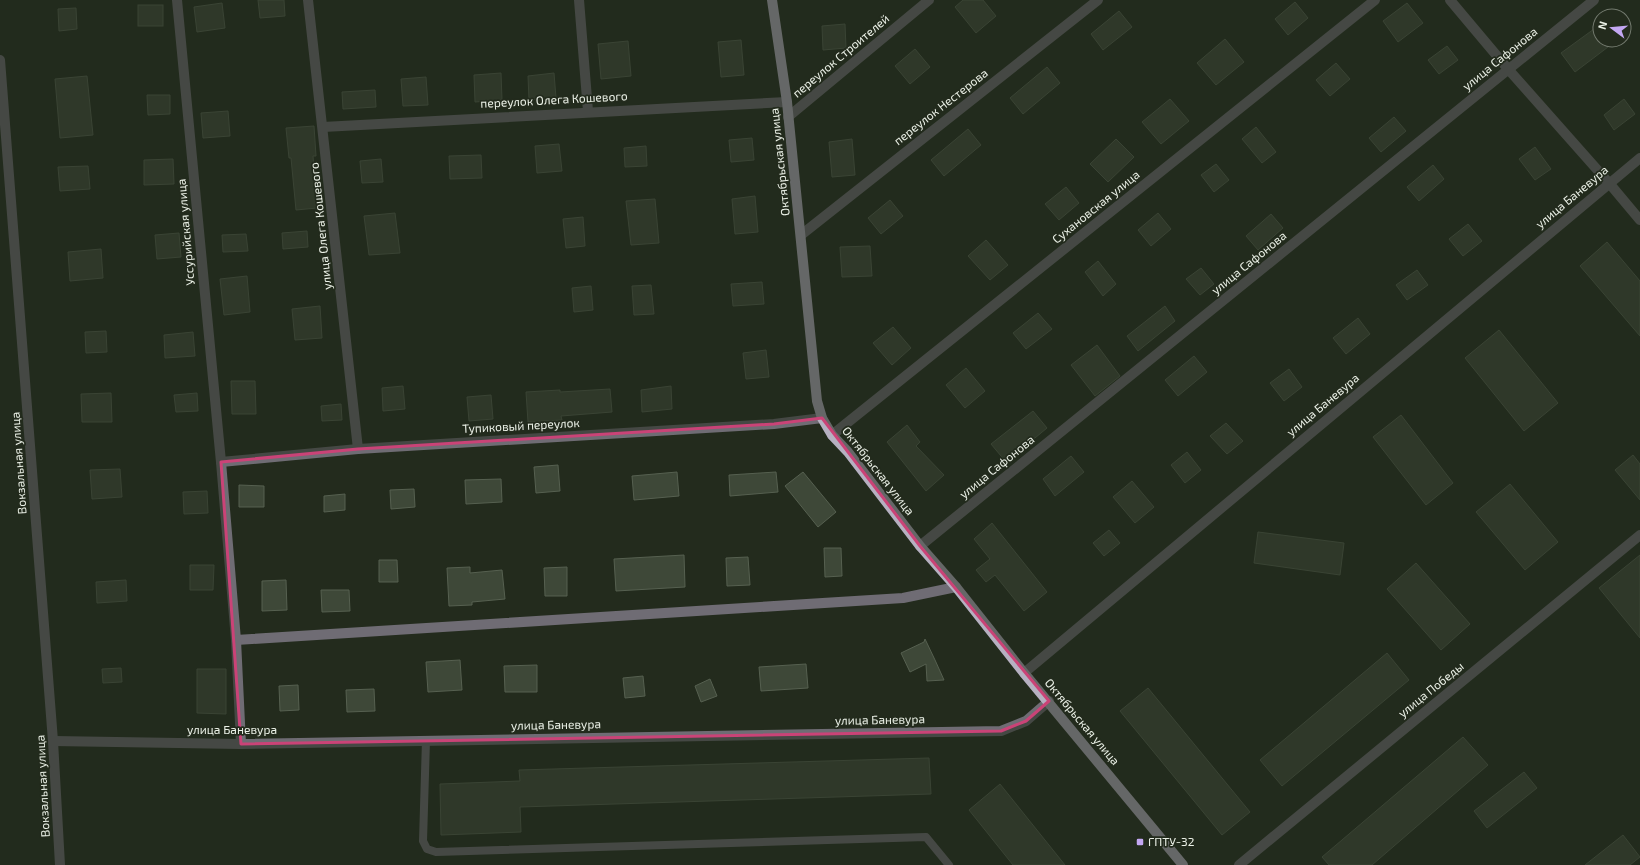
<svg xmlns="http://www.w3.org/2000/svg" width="1640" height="865" font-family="'Exo 2',sans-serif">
<rect width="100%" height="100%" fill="#232b1d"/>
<g fill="#3e4838" stroke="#566050">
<path d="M258,0H284L285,16L260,18Z"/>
<path d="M963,0H983L996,16L976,33L955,7Z"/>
<path d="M1295,2L1308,18L1288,35L1275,19Z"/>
<path d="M222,3L225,28L197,32L194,7Z"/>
<path d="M1407,3L1423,23L1398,42L1383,21Z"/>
<rect x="138" y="5" width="25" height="21"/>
<path d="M76,8L77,29L59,31L58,9Z"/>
<path d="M1119,11L1132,27L1103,50L1091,34Z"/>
<path d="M845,24L846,48L823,50L822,26Z"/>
<path d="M1594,29L1600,37V40H1602L1608,47L1575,72L1561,53Z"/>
<path d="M1225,39L1244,62L1216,85L1197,63Z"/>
<path d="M741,40L744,75L721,77L718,42Z"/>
<path d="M628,41L631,76L601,79L598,44Z"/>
<path d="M1447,46L1458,60L1439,74L1428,60Z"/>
<path d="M915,49L930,67L910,84L895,66Z"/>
<path d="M1336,63L1350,79L1330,96L1316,80Z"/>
<path d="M1047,67L1060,83L1023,114L1010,98Z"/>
<path d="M501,73L502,100L475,102L474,75Z"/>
<path d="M554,73L556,98L529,100L528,76Z"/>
<path d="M87,76L93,135L60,138L55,79Z"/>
<path d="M426,77L428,105L403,106L401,79Z"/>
<path d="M375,90L376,107L343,109L342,92Z"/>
<path d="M147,95H170V114L148,115Z"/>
<path d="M1170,99L1189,121L1161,144L1142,122Z"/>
<path d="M1624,99L1635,114L1614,130L1604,115Z"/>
<path d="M228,111L230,136L203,138L201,113Z"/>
<path d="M1394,117L1406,131L1381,152L1369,138Z"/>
<path d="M314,126L316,156H313L317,208L296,210L291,158H289L286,128Z"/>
<path d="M1256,127L1276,152L1262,163L1242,139Z"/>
<path d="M968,129L981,145L944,176L931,160Z"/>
<path d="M752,138L754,160L731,162L729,140Z"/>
<path d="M852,139L855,175L832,177L829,142Z"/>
<path d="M1116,139L1134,157L1108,182L1090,164Z"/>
<path d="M559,144L562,171L537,173L535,146Z"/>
<path d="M646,146L647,166L625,167L624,148Z"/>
<path d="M1535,147L1551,169L1535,180L1519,159Z"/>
<path d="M481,155L482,178L450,179L449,156Z"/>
<path d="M173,159L174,184L144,185V160Z"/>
<path d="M381,159L383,182L362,183L360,161Z"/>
<path d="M1216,164L1229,180L1214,192L1201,175Z"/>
<path d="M1433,165L1444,179L1419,201L1407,187Z"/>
<path d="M88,166L90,189L60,191L58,167Z"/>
<path d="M1066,187L1079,203L1059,220L1045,204Z"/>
<path d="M755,196L758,232L735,234L732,199Z"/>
<path d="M655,199L659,243L631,245L626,201Z"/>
<path d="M890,200L903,216L881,234L868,218Z"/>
<path d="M395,213L400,253L369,255L364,216Z"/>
<path d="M1158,213L1171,229L1151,246L1138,230Z"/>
<path d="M1271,214L1283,228L1258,250L1246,236Z"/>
<path d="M583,217L585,246L566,248L563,219Z"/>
<path d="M1468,224L1482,241L1463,256L1449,239Z"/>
<path d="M307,231L308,247L283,249L282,233Z"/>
<path d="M179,233L181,257L157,259L155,235Z"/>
<path d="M246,234L248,251L223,252L222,235Z"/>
<path d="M986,240L1008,265L990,280L968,256Z"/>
<path d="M1607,242L1640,281V336L1580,266Z"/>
<path d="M870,246L872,276L842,277L840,247Z"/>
<path d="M101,249L103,278L70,281L68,252Z"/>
<path d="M1098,261L1116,284L1103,296L1085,272Z"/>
<path d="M1201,268L1214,284L1200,295L1186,279Z"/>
<path d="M1417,270L1428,285L1407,300L1396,285Z"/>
<path d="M247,276L250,312L224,315L220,279Z"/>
<path d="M762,282L764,304L733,306L731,284Z"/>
<path d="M651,285L654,314L634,315L632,286Z"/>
<path d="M591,286L593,310L574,312L572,288Z"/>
<path d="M320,306L322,338L295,340L292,309Z"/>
<path d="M1165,306L1175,321L1138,351L1127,336Z"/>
<path d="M1038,313L1052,329L1026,349L1013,333Z"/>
<path d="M1358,318L1370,334L1346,354L1333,338Z"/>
<path d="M893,327L911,348L892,365L873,343Z"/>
<path d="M1499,330L1558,403L1524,431L1465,358Z"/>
<path d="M106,331L107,352L86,353L85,332Z"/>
<path d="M193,332L195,356L165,358L164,335Z"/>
<path d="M1097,345L1120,376L1095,396L1071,365Z"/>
<path d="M766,350L769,377L746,379L743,353Z"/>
<path d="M1194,356L1207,372L1178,396L1165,380Z"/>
<path d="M966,368L985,391L965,408L946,385Z"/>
<path d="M1289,369L1302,387L1284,401L1270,383Z"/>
<path d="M231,381H255L256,414H232Z"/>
<path d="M403,386L405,409L383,411L382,388Z"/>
<path d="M671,386L672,409L642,412L641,390Z"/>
<path d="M610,389L612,412L561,416L562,420L528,422L526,392L560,390V392Z"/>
<path d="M111,393L112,422H82L81,394Z"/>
<path d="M197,393L198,411L176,412L174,395Z"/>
<path d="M491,395L493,419L469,421L467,397Z"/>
<path d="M341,404L342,420L322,421L321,406Z"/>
<path d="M1033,411L1047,428L1006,462L991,444Z"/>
<path d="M1401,415L1453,483L1426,505L1373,437Z"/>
<path d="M1226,423L1243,441L1227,454L1210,436Z"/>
<path d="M907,425L920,442L916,446L944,475L926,491L887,442Z"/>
<path d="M1187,452L1201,470L1185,483L1171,465Z"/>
<path d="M1633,455L1640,464V500L1615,470Z"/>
<path d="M1071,456L1084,472L1055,496L1043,479Z"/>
<path d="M558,465L560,491L536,493L534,467Z"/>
<path d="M120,469L122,497L92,499L90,470Z"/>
<path d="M677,472L679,496L634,500L632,476Z"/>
<path d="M776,472L778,492L730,496L729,475Z"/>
<path d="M803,472L836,512L818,527L785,486Z"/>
<path d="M501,479L502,502L466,504L465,480Z"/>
<path d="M1132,481L1154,507L1135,523L1113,497Z"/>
<path d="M1510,484L1558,542L1525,570L1476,512Z"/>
<path d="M239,485L264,486V507H239Z"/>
<path d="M414,489L415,507L391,509L390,490Z"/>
<path d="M207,491L208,513L184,514L183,492Z"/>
<path d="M345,494V510L324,512V496Z"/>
<path d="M992,523L1047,592L1024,611L995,575L986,582L976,570L990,559L974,539Z"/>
<path d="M1109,530L1120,543L1104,556L1093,543Z"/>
<path d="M1258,532L1344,543L1340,575L1254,563Z"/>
<path d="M824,548H841L842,576L825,577Z"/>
<path d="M684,555L685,587L616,591L614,559Z"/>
<path d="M1640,555V638L1599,588Z"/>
<path d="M748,557L750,585L727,586L726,558Z"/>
<path d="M379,560H397L398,582H379Z"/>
<path d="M1416,563L1470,624L1441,650L1387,589Z"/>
<path d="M190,565H214L213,590H190Z"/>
<path d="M470,567V573L502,570L505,599L472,602V605L449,606L447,568Z"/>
<path d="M567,567V596H545L544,568Z"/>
<path d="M126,580L127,601L97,603L96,582Z"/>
<path d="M286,580L287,610L262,611V581Z"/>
<path d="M321,590H349L350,611L322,612Z"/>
<path d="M925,639L935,660L944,680L927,681L926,664L910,672L901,653L924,642Z"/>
<path d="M1387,653L1409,680L1282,786L1260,760Z"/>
<path d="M460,660L462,690L428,692L426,662Z"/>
<path d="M806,664L808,688L761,691L759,667Z"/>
<path d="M537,665V692H505L504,666Z"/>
<path d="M121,668L122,682L103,683L102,669Z"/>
<path d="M197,669H226V714L197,713Z"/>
<path d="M643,676L645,696L625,698L623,678Z"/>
<path d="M710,679L717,696L701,702L695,686Z"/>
<path d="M298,685L299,710L280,711L279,686Z"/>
<path d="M1148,688L1250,812L1222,835L1120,711Z"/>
<path d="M374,689L375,711L347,712L346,690Z"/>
<path d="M1463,737L1488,765L1372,865H1329L1322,857Z"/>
<path d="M929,758L931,794L520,807L521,832L441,835L440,784L520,781L519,770Z"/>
<path d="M1524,772L1537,788L1487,828L1474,811Z"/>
<path d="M1000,784L1065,865H1013L969,810Z"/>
<path d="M1623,835L1640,857L1630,865H1585Z"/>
</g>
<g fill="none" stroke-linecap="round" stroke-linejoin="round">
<path stroke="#6f6c74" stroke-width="8" d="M426,740L423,841L427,849L436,852L926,837L949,865"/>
<g stroke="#6f6c74" stroke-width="10">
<path d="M177,0L221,462L236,640L903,598L956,587"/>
<path d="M308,0L358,449"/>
<path d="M579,0L588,111"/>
<path d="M1450,0L1508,69L1609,183L1640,220"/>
<path d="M0,60L53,741L60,865"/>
<path d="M788,117L929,0"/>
<path d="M323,127L787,102"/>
<path d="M801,235L1098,0"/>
<path d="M832,435L1375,0"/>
<path d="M221,462L358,449L774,424L822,418"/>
<path d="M920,546L1594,0"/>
<path d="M236,640L241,744"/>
<path d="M1024,673L1640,158"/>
<path d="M53,741L241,744L1001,731L1026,721L1049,701"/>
<path d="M1239,865L1640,535"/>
</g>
<path stroke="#b6b0c1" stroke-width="10" d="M772,0L787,102L817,401L822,418L832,435L848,452L920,546L956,587L1024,673L1183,865"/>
</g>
<path d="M0 0H1640V865H0ZM822,418L920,546L1049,701L1026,721L1001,731L241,744L221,462L358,449L774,424Z" fill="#232b1d" fill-opacity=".55" fill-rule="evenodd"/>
<path fill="none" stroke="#ca4377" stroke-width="3" stroke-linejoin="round" d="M822,418L920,546L1049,701L1026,721L1001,731L241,744L221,462L358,449L774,424Z"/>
<rect fill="#c3a7f2" stroke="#232b1d" stroke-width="1.5" x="1136" y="838" width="8" height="8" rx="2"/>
<g text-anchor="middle" stroke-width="3.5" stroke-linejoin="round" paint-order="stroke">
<g font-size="12" fill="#ebf1e7" stroke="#232b1d">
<text transform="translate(841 56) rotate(-40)" y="4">переулок Строителей</text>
<text transform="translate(1500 59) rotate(-39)" y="4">улица Сафонова</text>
<text transform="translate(554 100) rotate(-3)" y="4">переулок Олега Кошевого</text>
<text transform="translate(941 107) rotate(-38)" y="4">переулок Нестерова</text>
<text transform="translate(780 162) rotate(-96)" y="4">Октябрьская улица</text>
<text transform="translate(1572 197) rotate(-40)" y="4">улица Баневура</text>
<text transform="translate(1096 207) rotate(-39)" y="4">Сухановская улица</text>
<text transform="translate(321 226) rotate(-96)" y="4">улица Олега Кошевого</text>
<text transform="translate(186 232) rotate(-95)" y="4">Уссурийская улица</text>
<text transform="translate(1249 263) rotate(-39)" y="4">улица Сафонова</text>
<text transform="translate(1323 405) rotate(-40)" y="4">улица Баневура</text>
<text transform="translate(521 426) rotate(-3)" y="4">Тупиковый переулок</text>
<text transform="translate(19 463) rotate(-94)" y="4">Вокзальная улица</text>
<text transform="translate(997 467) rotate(-39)" y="4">улица Сафонова</text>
<text transform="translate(878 471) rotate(52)" y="4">Октябрьская улица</text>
<text transform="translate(1431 690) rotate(-39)" y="4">улица Победы</text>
<text transform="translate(880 720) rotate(-1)" y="4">улица Баневура</text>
<text transform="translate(1082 722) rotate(50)" y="4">Октябрьская улица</text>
<text transform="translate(556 725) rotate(-1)" y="4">улица Баневура</text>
<text x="232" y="734">улица Баневура</text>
<text transform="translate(43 786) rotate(-93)" y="4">Вокзальная улица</text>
</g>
<g font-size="12" fill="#ebf1e7" stroke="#232b1d" text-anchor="start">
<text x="1148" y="846">ГПТУ-32</text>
</g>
</g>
<g transform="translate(1612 28) rotate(286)"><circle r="19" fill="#232b1d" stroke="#737a6e"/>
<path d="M0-3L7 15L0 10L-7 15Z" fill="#c3a7f2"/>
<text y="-6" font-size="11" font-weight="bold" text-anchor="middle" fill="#ebf1e7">N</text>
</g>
</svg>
